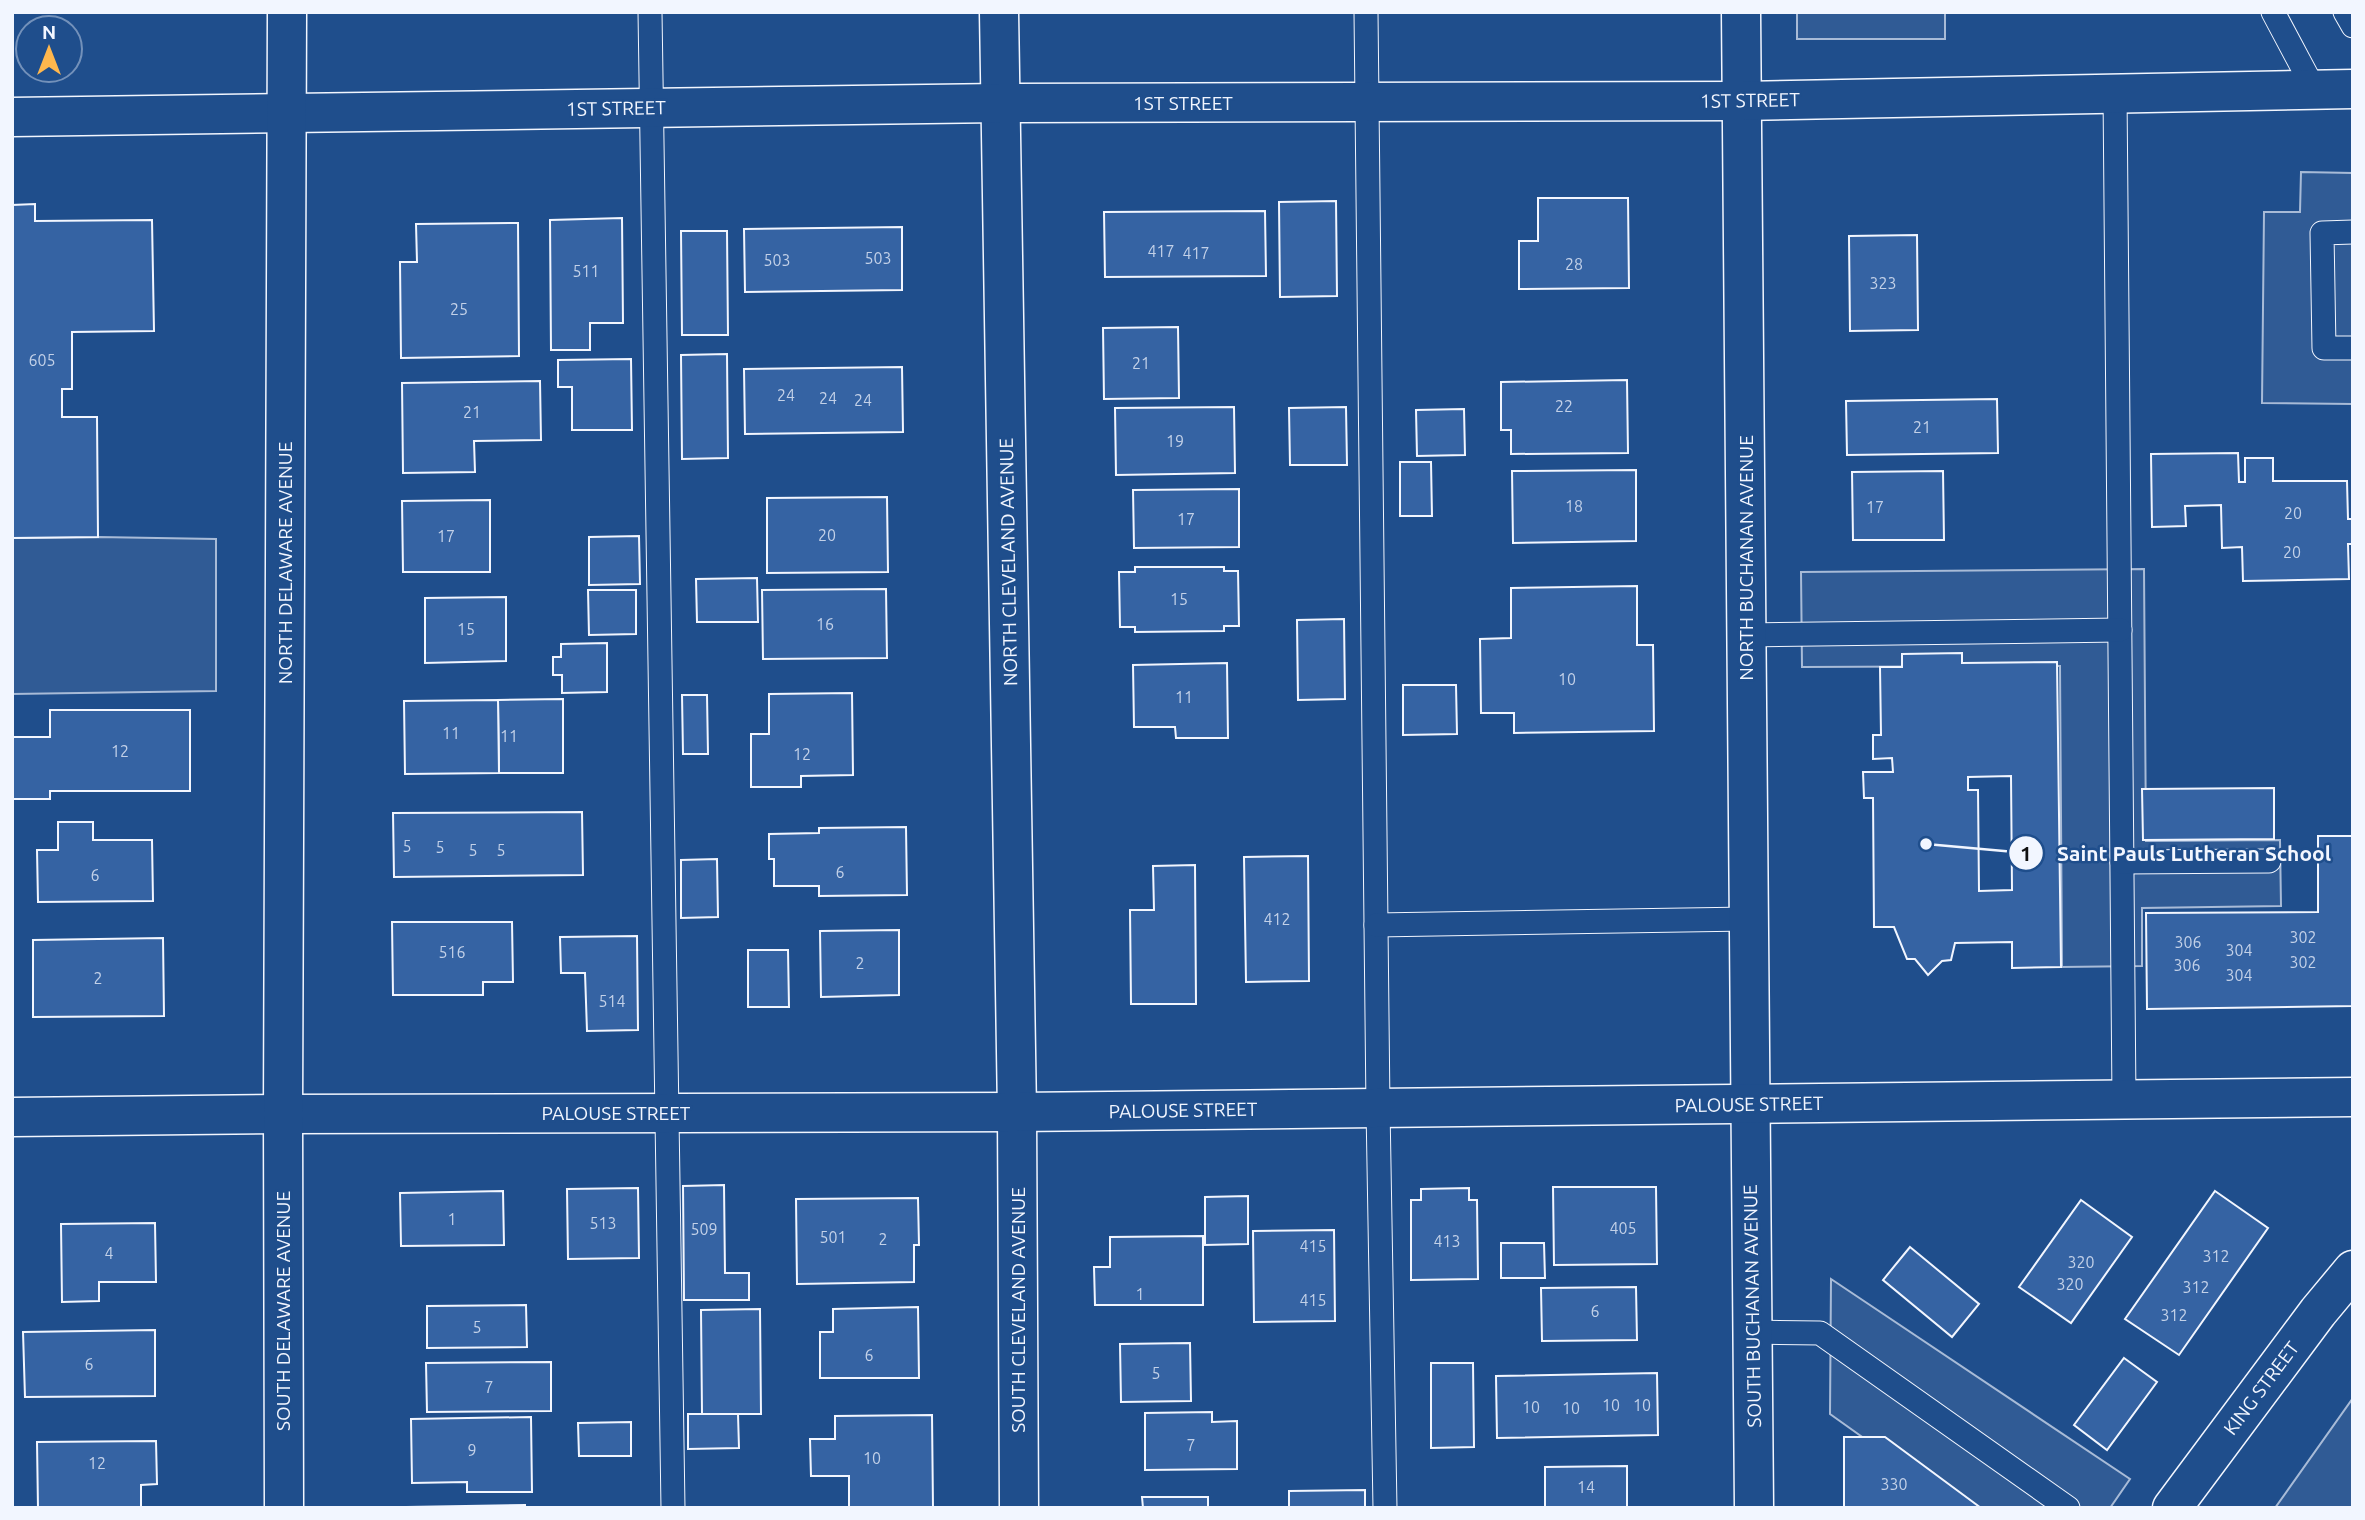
<svg xmlns="http://www.w3.org/2000/svg" width="2365" height="1520" font-family="Ubuntu,sans-serif">
<rect width="100%" height="100%" fill="#1f4e8c"/>
<g fill="#305b95" stroke="#a8bbd7" stroke-width="2">
<rect x="1797" y="12" width="148" height="27"/>
<path d="M2301,172L2353,173V404L2262,403L2264,212H2300Z"/>
<path d="M98,537L216,539V691L12,694V538Z"/>
<path d="M2144,569L2146,841L2280,840L2281,906L2142,908V966L2062,967L2060,666L1802,667L1801,572Z"/>
<path d="M1831,1279L2130,1479L2110,1508H1962L1830,1414Z"/>
<path d="M2353,1398V1508H2275Z"/>
</g>
<g fill="#3563a3" stroke="#f2f6ff" stroke-width="2" fill-rule="evenodd">
<path d="M1538,198H1628L1629,288L1519,289V241H1538Z"/>
<path d="M1336,201L1337,296L1280,297L1279,202Z"/>
<path d="M35,204V221L152,220L154,331L72,332V389H62V417H97L98,537L12,538V205Z"/>
<path d="M1265,211L1266,276L1105,277L1104,212Z"/>
<path d="M622,218L623,323H590V350H551L550,220Z"/>
<path d="M518,223L519,356L401,358L400,262H417L416,224Z"/>
<path d="M902,227V290L745,292L744,229Z"/>
<path d="M681,231H727L728,335H682Z"/>
<path d="M1917,235L1918,330L1850,331L1849,236Z"/>
<path d="M1178,327L1179,398L1104,399L1103,328Z"/>
<path d="M727,354L728,458L682,459L681,355Z"/>
<path d="M631,359L632,430H572V387H558V360Z"/>
<path d="M902,367L903,432L745,434L744,369Z"/>
<path d="M1627,380L1628,453L1511,454V430H1501V382Z"/>
<path d="M540,381L541,440L474,441L475,472L403,473L402,383Z"/>
<path d="M1997,399L1998,453L1847,455L1846,401Z"/>
<path d="M1234,407L1235,473L1116,475L1115,408Z"/>
<path d="M1346,407L1347,465H1290L1289,408Z"/>
<path d="M1464,409L1465,455L1417,456L1416,410Z"/>
<path d="M2238,453L2239,482H2245V458H2273V481H2347L2348,519H2353V544H2348L2349,579L2243,581L2242,547L2222,548L2221,505L2185,506L2186,526L2152,527L2151,454Z"/>
<path d="M1400,462H1431L1432,516H1400Z"/>
<path d="M1636,470V541L1513,543L1512,471Z"/>
<path d="M1943,471L1944,540H1853L1852,472Z"/>
<path d="M1239,489V547L1134,548L1133,490Z"/>
<path d="M887,497L888,572L767,573V498Z"/>
<path d="M490,500V572H403L402,501Z"/>
<path d="M639,536L640,584L589,585V537Z"/>
<path d="M1135,567H1224V571H1238L1239,626H1224V631L1135,632V627H1120L1119,572H1135Z"/>
<path d="M757,578L758,622H697L696,579Z"/>
<path d="M1637,586V645H1653L1654,731L1514,733V713H1481L1480,639L1511,638V588Z"/>
<path d="M886,589L887,658L763,659L762,590Z"/>
<path d="M588,590H636V634L589,635Z"/>
<path d="M506,597V661L425,663V598Z"/>
<path d="M1344,619L1345,699L1298,700L1297,620Z"/>
<path d="M607,643V692L562,693V675H553V657H561V644Z"/>
<path d="M1962,653V663L2057,662L2061,967L2012,968V942L1955,943L1951,960L1942,961L1928,975L1915,959H1907L1894,927H1874L1873,798H1864L1863,772H1893L1892,758L1873,759V735H1881L1880,667H1902V654ZM2011,776L2012,890L1979,891L1978,790H1968V777Z"/>
<path d="M1227,663L1228,738H1176L1175,727H1134L1133,665Z"/>
<path d="M1403,685H1456L1457,734L1403,735Z"/>
<path d="M852,693L853,775L801,776V787H751V734H769V694Z"/>
<path d="M682,695H707L708,754H683Z"/>
<path d="M563,699V773H499L498,700Z"/>
<path d="M498,700L499,773L405,774L404,701Z"/>
<path d="M50,710H190V791H50V799H12V737H50Z"/>
<path d="M2274,788V839L2143,840L2142,789Z"/>
<path d="M582,812L583,875L394,877L393,813Z"/>
<path d="M58,822H93V840H152L153,901L38,902L37,850H58Z"/>
<path d="M906,827L907,895L819,896V886H774V859H769V834L819,833V828Z"/>
<path d="M2318,836H2353V1006L2147,1009L2146,913L2318,912Z"/>
<path d="M1308,856L1309,981L1246,982L1244,857Z"/>
<path d="M717,859L718,917L681,918V860Z"/>
<path d="M1195,865L1196,1004H1131L1130,910H1154L1153,866Z"/>
<path d="M392,922H512L513,982H483V995H393Z"/>
<path d="M899,930V995L821,997L820,931Z"/>
<path d="M637,936L638,1030L587,1031L585,973H561L560,937Z"/>
<path d="M163,938L164,1016L33,1017V940Z"/>
<path d="M748,950H788L789,1007H748Z"/>
<path d="M724,1185L725,1273H749V1300H684L683,1186Z"/>
<path d="M1553,1187H1656L1657,1264L1554,1265Z"/>
<path d="M638,1188L639,1258L568,1259L567,1189Z"/>
<path d="M1469,1188V1200H1477L1478,1279L1411,1280V1200H1421V1189Z"/>
<path d="M503,1191L504,1245L401,1246L400,1193Z"/>
<path d="M2215,1191L2268,1228L2179,1355L2125,1319Z"/>
<path d="M1248,1196V1244L1205,1245V1197Z"/>
<path d="M918,1198L919,1245H914V1282L797,1284L796,1199Z"/>
<path d="M2081,1200L2132,1237L2071,1323L2019,1287Z"/>
<path d="M155,1223L156,1282H99V1301L62,1302L61,1224Z"/>
<path d="M1334,1230L1335,1321L1254,1322L1253,1231Z"/>
<path d="M1203,1236V1305H1095L1094,1267H1110V1237Z"/>
<path d="M1501,1243H1544L1545,1278H1501Z"/>
<path d="M1910,1247L1979,1304L1952,1337L1883,1280Z"/>
<path d="M1636,1287L1637,1340L1542,1341L1541,1288Z"/>
<path d="M526,1305L527,1347L427,1348V1306Z"/>
<path d="M918,1307L919,1378H820V1332H833V1309Z"/>
<path d="M760,1309L761,1414H702L701,1310Z"/>
<path d="M155,1330V1396L25,1397L23,1332Z"/>
<path d="M1190,1343L1191,1401L1121,1402L1120,1344Z"/>
<path d="M2124,1358L2157,1382L2107,1450L2074,1425Z"/>
<path d="M551,1362V1411L427,1412L426,1363Z"/>
<path d="M1431,1363H1473L1474,1447L1431,1448Z"/>
<path d="M1657,1373L1658,1435L1497,1438L1496,1376Z"/>
<path d="M1212,1412V1422L1237,1421V1469L1145,1470V1413Z"/>
<path d="M688,1414H738L739,1448L688,1449Z"/>
<path d="M932,1415L933,1508H849V1476H811L810,1439H835V1416Z"/>
<path d="M531,1417L532,1492H467V1482L412,1483L411,1419Z"/>
<path d="M631,1422V1456H579L578,1423Z"/>
<path d="M1844,1437H1885L1981,1508H1844Z"/>
<path d="M156,1441L157,1484L141,1485V1508H38L37,1442Z"/>
<path d="M1627,1466V1508H1545V1467Z"/>
<path d="M1365,1490V1508H1289V1491Z"/>
<path d="M1142,1497H1208V1508H1143Z"/>
<path d="M525,1505V1508L406,1507Z"/>
</g>
<g fill="none" stroke-linecap="round" stroke-linejoin="round">
<defs>
<g id="lane">
<path d="M650,12L673,1508"/>
<path d="M1366,12L1378,1108L1385,1508"/>
<path d="M2273,12L2314,89"/>
<path d="M2345,12L2353,26"/>
<path d="M2115,93L2124,1100"/>
<path d="M2353,232L2322,233L2324,348H2353"/>
<path d="M1746,635L2120,630"/>
<path d="M2122,862L2269,861"/>
<path d="M1376,925L1748,919"/>
<path d="M1752,1332L1820,1333L2068,1508"/>
</g>
<g id="street">
<path d="M999,12L1017,1112L1019,1508"/>
<path d="M1741,12L1754,1508"/>
<path d="M12,117L1000,103L1742,101L2353,89"/>
<path d="M12,1117L283,1114L1017,1112L2353,1097"/>
<path d="M284,1508L283,1114L287,12"/>
<path d="M2172,1508L2318,1312L2353,1270"/>
</g>
</defs>
<use href="#lane" stroke="#f2f6ff" stroke-width="25"/>
<use href="#street" stroke="#f2f6ff" stroke-width="41"/>
<use href="#lane" stroke="#1f4e8c" stroke-width="23"/>
<use href="#street" stroke="#1f4e8c" stroke-width="38"/>
</g>
<g text-anchor="middle" stroke-width="5" stroke-linejoin="round" paint-order="stroke">
<g font-size="16" fill="#c3d1e8">
<text x="1161" y="257">417</text>
<text x="1196" y="259">417</text>
<text x="878" y="264">503</text>
<text x="777" y="266">503</text>
<text x="1574" y="270">28</text>
<text x="586" y="277">511</text>
<text x="1883" y="289">323</text>
<text x="459" y="315">25</text>
<text x="42" y="366">605</text>
<text x="1141" y="369">21</text>
<text x="786" y="401">24</text>
<text x="828" y="404">24</text>
<text x="863" y="406">24</text>
<text x="1564" y="412">22</text>
<text x="472" y="418">21</text>
<text x="1922" y="433">21</text>
<text x="1175" y="447">19</text>
<text x="1574" y="512">18</text>
<text x="1875" y="513">17</text>
<text x="2293" y="519">20</text>
<text x="1186" y="525">17</text>
<text x="827" y="541">20</text>
<text x="446" y="542">17</text>
<text x="2292" y="558">20</text>
<text x="1179" y="605">15</text>
<text x="825" y="630">16</text>
<text x="466" y="635">15</text>
<text x="1567" y="685">10</text>
<text x="1184" y="703">11</text>
<text x="451" y="739">11</text>
<text x="509" y="742">11</text>
<text x="120" y="757">12</text>
<text x="802" y="760">12</text>
<text x="407" y="852">5</text>
<text x="440" y="853">5</text>
<text x="473" y="856">5</text>
<text x="501" y="856">5</text>
<text x="840" y="878">6</text>
<text x="95" y="881">6</text>
<text x="1277" y="925">412</text>
<text x="2303" y="943">302</text>
<text x="2188" y="948">306</text>
<text x="2239" y="956">304</text>
<text x="452" y="958">516</text>
<text x="2303" y="968">302</text>
<text x="860" y="969">2</text>
<text x="2187" y="971">306</text>
<text x="2239" y="981">304</text>
<text x="98" y="984">2</text>
<text x="612" y="1007">514</text>
<text x="452" y="1225">1</text>
<text x="603" y="1229">513</text>
<text x="1623" y="1234">405</text>
<text x="704" y="1235">509</text>
<text x="833" y="1243">501</text>
<text x="883" y="1245">2</text>
<text x="1447" y="1247">413</text>
<text x="1313" y="1252">415</text>
<text x="109" y="1259">4</text>
<text x="2216" y="1262">312</text>
<text x="2081" y="1268">320</text>
<text x="2070" y="1290">320</text>
<text x="2196" y="1293">312</text>
<text x="1140" y="1300">1</text>
<text x="1313" y="1306">415</text>
<text x="1595" y="1317">6</text>
<text x="2174" y="1321">312</text>
<text x="477" y="1333">5</text>
<text x="869" y="1361">6</text>
<text x="89" y="1370">6</text>
<text x="1156" y="1379">5</text>
<text x="489" y="1393">7</text>
<text x="1611" y="1411">10</text>
<text x="1642" y="1411">10</text>
<text x="1531" y="1413">10</text>
<text x="1571" y="1414">10</text>
<text x="1191" y="1451">7</text>
<text x="472" y="1456">9</text>
<text x="872" y="1464">10</text>
<text x="97" y="1469">12</text>
<text x="1894" y="1490">330</text>
<text x="1586" y="1493">14</text>
</g>
<g font-size="19" fill="#f2f6ff" stroke="#1f4e8c">
<text transform="translate(1750 100) rotate(-1)" y="7">1ST STREET</text>
<text x="1183" y="110">1ST STREET</text>
<text transform="translate(616 108) rotate(-1)" y="7">1ST STREET</text>
<text transform="translate(1746 558) rotate(-90)" y="7">NORTH BUCHANAN AVENUE</text>
<text transform="translate(1008 562) rotate(-91)" y="7">NORTH CLEVELAND AVENUE</text>
<text transform="translate(285 563) rotate(-90)" y="7">NORTH DELAWARE AVENUE</text>
<text transform="translate(1749 1104) rotate(-1)" y="7">PALOUSE STREET</text>
<text transform="translate(1183 1110) rotate(-1)" y="7">PALOUSE STREET</text>
<text x="616" y="1120">PALOUSE STREET</text>
<text transform="translate(1752 1306) rotate(-91)" y="7">SOUTH BUCHANAN AVENUE</text>
<text transform="translate(1018 1310) rotate(-90)" y="7">SOUTH CLEVELAND AVENUE</text>
<text transform="translate(283 1311) rotate(-90)" y="7">SOUTH DELAWARE AVENUE</text>
<text transform="translate(2261 1388) rotate(-53)" y="7">KING STREET</text>
</g>
</g>
<path fill="none" stroke="#f2f6ff" stroke-width="2.5" d="M1926 844L2026 853"/>
<g fill="#f2f6ff" stroke="#1f4e8c" stroke-width="2.5">
<circle cx="1926" cy="844" r="7"/>
<circle cx="2026" cy="853" r="18"/>
</g>
<g font-size="21" text-anchor="middle" font-weight="bold" fill="#111">
<text x="2026" y="861">1</text>
</g>
<g font-size="21" text-anchor="middle" font-weight="bold" fill="#f2f6ff" stroke="#1f4e8c" stroke-width="5" stroke-linejoin="round" paint-order="stroke">
<text x="2194" y="861">Saint Pauls Lutheran School</text>
</g>
<rect width="2365" height="1520" fill="none" stroke="#f2f6ff" stroke-width="28"/>
<g transform="translate(49 49)"><circle r="33" fill="#1f4e8c" stroke="#7391ba" stroke-width="2"/>
<path d="M0-5L12 26L0 18L-12 26Z" fill="#ffb74d"/>
<text y="-10" font-size="19" font-weight="bold" text-anchor="middle" fill="#f2f6ff">N</text>
</g>
</svg>
